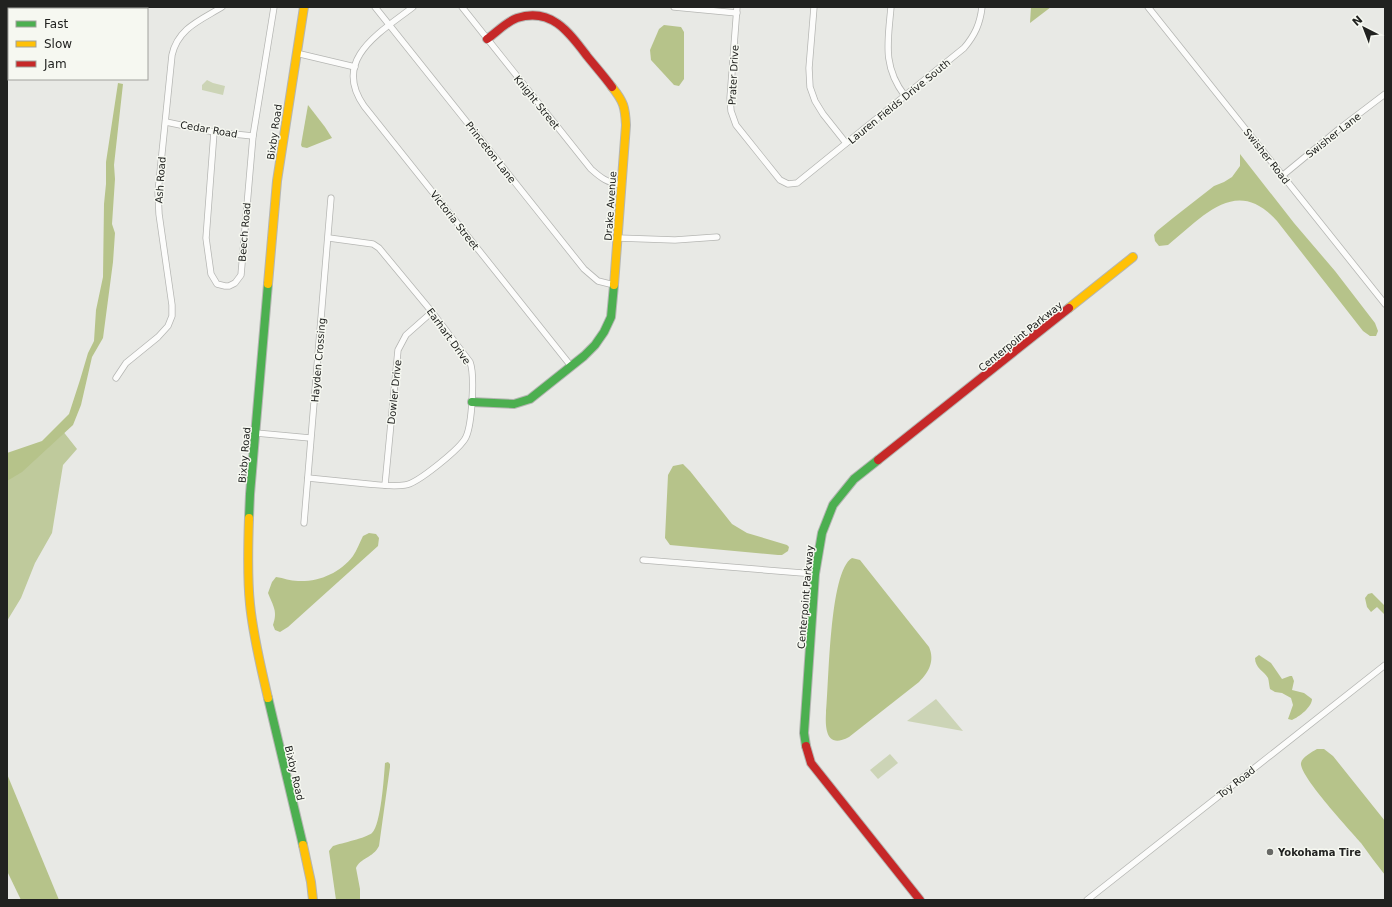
<svg xmlns="http://www.w3.org/2000/svg" width="1392" height="907" font-family="'DejaVu Sans',sans-serif">
<rect width="100%" height="100%" fill="#e8e9e5"/>
<g fill="#ccd4b6">
<path d="M207,80L213,83L225,86L223,95L202,90V85Z"/>
<path d="M936,699L963,731L907,721Z"/>
<path d="M890,754L898,763L878,779L870,770Z"/>
</g>
<path fill="#bfca9c" d="M62,430L77,449L63,465L52,533L35,563L21,598L7,621V476Z"/>
<g fill="#b6c38a">
<path d="M1031,7H1051L1030,23Z"/>
<path d="M664,25L681,27L684,32V79L679,86L674,85L651,60L650,50L659,29Z"/>
<path d="M118,83L123,84L114,165L115,179L112,224L115,233L113,262L103,338L92,357L81,405L73,425L22,472L7,481V453L42,441L69,414L80,380L88,353L94,341L96,310L103,277L104,204L106,184V162Z"/>
<path d="M308,105L325,127L332,138L307,148L302,147L301,145Z"/>
<path d="M1240,154L1294,223L1335,271L1375,323L1378,331L1376,336H1370L1363,331L1277,221C1236,175 1203,217 1168,245L1159,246L1155,241L1154,235L1157,231L1173,218L1214,186L1224,182L1232,177L1240,166Z"/>
<path d="M683,464L690,471L732,524L747,533L787,545L789,547L788,551L782,555H778L670,545L665,538L668,475L673,466Z"/>
<path d="M369,533L376,534L379,538L378,546L288,627L280,632L275,630L273,625C278,611 273,606 268,593L272,582L276,577C284,578 290,581 298,581C319,582 340,573 353,556C357,550 360,542 363,536Z"/>
<path d="M852,558L860,560L929,647C935,661 929,672 919,682L849,737C827,749 825,730 826,713C829,685 829,571 852,558Z"/>
<path d="M1372,593L1385,606V615L1377,607L1371,612L1367,607L1365,598L1368,594Z"/>
<path d="M1259,655L1271,663L1282,679L1290,676H1292L1294,681L1292,690L1304,693L1312,699C1312,707 1299,717 1292,720L1288,719L1293,705L1291,698L1282,693L1275,692L1270,689C1269,685 1269,681 1268,678C1264,671 1255,668 1255,658Z"/>
<path d="M1317,749H1324L1333,756L1385,821V875C1377,865 1369,854 1361,843C1351,831 1299,776 1301,763C1302,757 1312,752 1317,749Z"/>
<path d="M388,762L390,764V767L379,846C373,858 360,858 356,868L360,889V900H336L329,851L333,846C342,843 366,838 372,833C381,825 384,776 385,763Z"/>
<path d="M7,774L59,900H21L7,871Z"/>
</g>
<g fill="none" stroke-linecap="round" stroke-linejoin="round">
<defs>
<g id="street">
<path d="M375,7L584,269L598,281L614,285"/>
<path d="M413,7C381,32 331,59 364,106L571,366"/>
<path d="M462,7L591,169C602,179 607,182 621,185"/>
<path d="M674,7L737,13"/>
<path d="M737,7L730,98L731,111L736,125L780,180L788,184L797,183L964,48C975,35 980,24 982,7"/>
<path d="M814,7L809,68L810,87L815,101L823,114L846,143"/>
<path d="M891,7C888,41 882,66 905,96"/>
<path d="M1148,7L1385,304"/>
<path d="M296,53L355,67"/>
<path d="M166,122L214,132L253,136"/>
<path d="M214,132L206,238L211,274L217,284L225,286H229L235,283L241,275L253,136L274,7"/>
<path d="M1282,176L1339,129L1385,94"/>
<path d="M618,238L675,240L717,237"/>
<path d="M116,378L126,363L158,337L168,326L172,316V305L159,214L158,192L172,55C178,28 201,20 222,7"/>
<path d="M256,433L310,438"/>
<path d="M308,478C328,480 348,482 368,484C380,485 393,487 405,485C417,484 461,448 466,437C472,424 475,375 470,362L432,312L379,248L373,244L329,238"/>
<path d="M385,485L398,350L406,335L432,312"/>
<path d="M304,523L331,198"/>
<path d="M643,560L815,574"/>
<path d="M1087,900L1385,665"/>
</g>
<g id="fast">
<path d="M45,9L48,7"/>
<path d="M7,33L9,31"/>
<path d="M472,402L514,404L530,399L584,356L595,345L604,332L611,317L614,285"/>
<path d="M249,518L250,494L268,284"/>
<path d="M268,698L303,845"/>
<path d="M806,746L804,733L815,574L822,533L833,505L854,479L878,460"/>
</g>
<g id="slow">
<path d="M612,87C624,102 625,107 626,125L614,285"/>
<path d="M268,284L277,181L304,7"/>
<path d="M1069,308L1133,257"/>
<path d="M249,518C248,547 247,576 250,604C253,636 261,667 268,698"/>
<path d="M303,845L311,882L313,900"/>
</g>
<g id="jam">
<path d="M487,39C497,32 506,22 517,18C551,7 569,32 587,56C595,66 604,76 612,87"/>
<path d="M878,460L1069,308"/>
<path d="M806,746L811,763L920,900"/>
</g>
</defs>
<use href="#street" stroke="#b5b6b3" stroke-width="7"/>
<use href="#fast" stroke="#b5b6b3" stroke-width="10"/>
<use href="#slow" stroke="#b5b6b3" stroke-width="10"/>
<use href="#jam" stroke="#b5b6b3" stroke-width="10"/>
<use href="#street" stroke="#fcfcfb" stroke-width="5.5"/>
<use href="#fast" stroke="#4caf50" stroke-width="8"/>
<use href="#slow" stroke="#ffc107" stroke-width="8"/>
<use href="#jam" stroke="#c62828" stroke-width="8"/>
</g>
<circle fill="#676865" stroke="#f6f8f1" stroke-width="1.5" cx="1270" cy="852" r="4"/>
<g text-anchor="middle" stroke-width="3" stroke-linejoin="round" paint-order="stroke">
<g font-size="10" fill="#212220" stroke="#f6f8f1">
<text transform="translate(733 75) rotate(-87)" y="4">Prater Drive</text>
<text transform="translate(899 101) rotate(-39)" y="4">Lauren Fields Drive South</text>
<text transform="translate(537 102) rotate(51)" y="4">Knight Street</text>
<text transform="translate(209 129) rotate(10)" y="4">Cedar Road</text>
<text transform="translate(274 132) rotate(-82)" y="4">Bixby Road</text>
<text transform="translate(1333 135) rotate(-38)" y="4">Swisher Lane</text>
<text transform="translate(491 152) rotate(52)" y="4">Princeton Lane</text>
<text transform="translate(1267 156) rotate(52)" y="4">Swisher Road</text>
<text transform="translate(160 180) rotate(-86)" y="4">Ash Road</text>
<text transform="translate(610 206) rotate(-86)" y="4">Drake Avenue</text>
<text transform="translate(455 220) rotate(52)" y="4">Victoria Street</text>
<text transform="translate(244 232) rotate(-85)" y="4">Beech Road</text>
<text transform="translate(449 336) rotate(54)" y="4">Earhart Drive</text>
<text transform="translate(1020 336) rotate(-39)" y="4">Centerpoint Parkway</text>
<text transform="translate(318 360) rotate(-85)" y="4">Hayden Crossing</text>
<text transform="translate(394 392) rotate(-84)" y="4">Dowler Drive</text>
<text transform="translate(244 455) rotate(-85)" y="4">Bixby Road</text>
<text transform="translate(805 597) rotate(-85)" y="4">Centerpoint Parkway</text>
<text transform="translate(295 773) rotate(77)" y="4">Bixby Road</text>
<text transform="translate(1236 782) rotate(-38)" y="4">Toy Road</text>
</g>
<g font-size="10" font-weight="bold" fill="#212220" stroke="#f6f8f1" text-anchor="start">
<text x="1278" y="856">Yokohama Tire</text>
</g>
</g>
<rect width="1392" height="907" fill="none" stroke="#212220" stroke-width="16"/>
<rect x="8" y="8" width="140" height="72" fill="#f6f8f1" stroke="#a1a29d"/>
<rect x="16" y="21" width="20" height="6" fill="#4caf50" stroke="#a1a29d"/>
<text x="44" y="28" font-size="12" fill="#212220">Fast</text>
<rect x="16" y="41" width="20" height="6" fill="#ffc107" stroke="#a1a29d"/>
<text x="44" y="48" font-size="12" fill="#212220">Slow</text>
<rect x="16" y="61" width="20" height="6" fill="#c62828" stroke="#a1a29d"/>
<text x="44" y="68" font-size="12" fill="#212220">Jam</text>
<g transform="translate(1364 28) rotate(318)" stroke="#f6f8f1" stroke-width="3" paint-order="stroke">
<path d="M0-3L7 15L0 10L-7 15Z" fill="#212220"/>
<text y="-6" font-size="11" font-weight="bold" text-anchor="middle" fill="#212220">N</text>
</g>
</svg>
